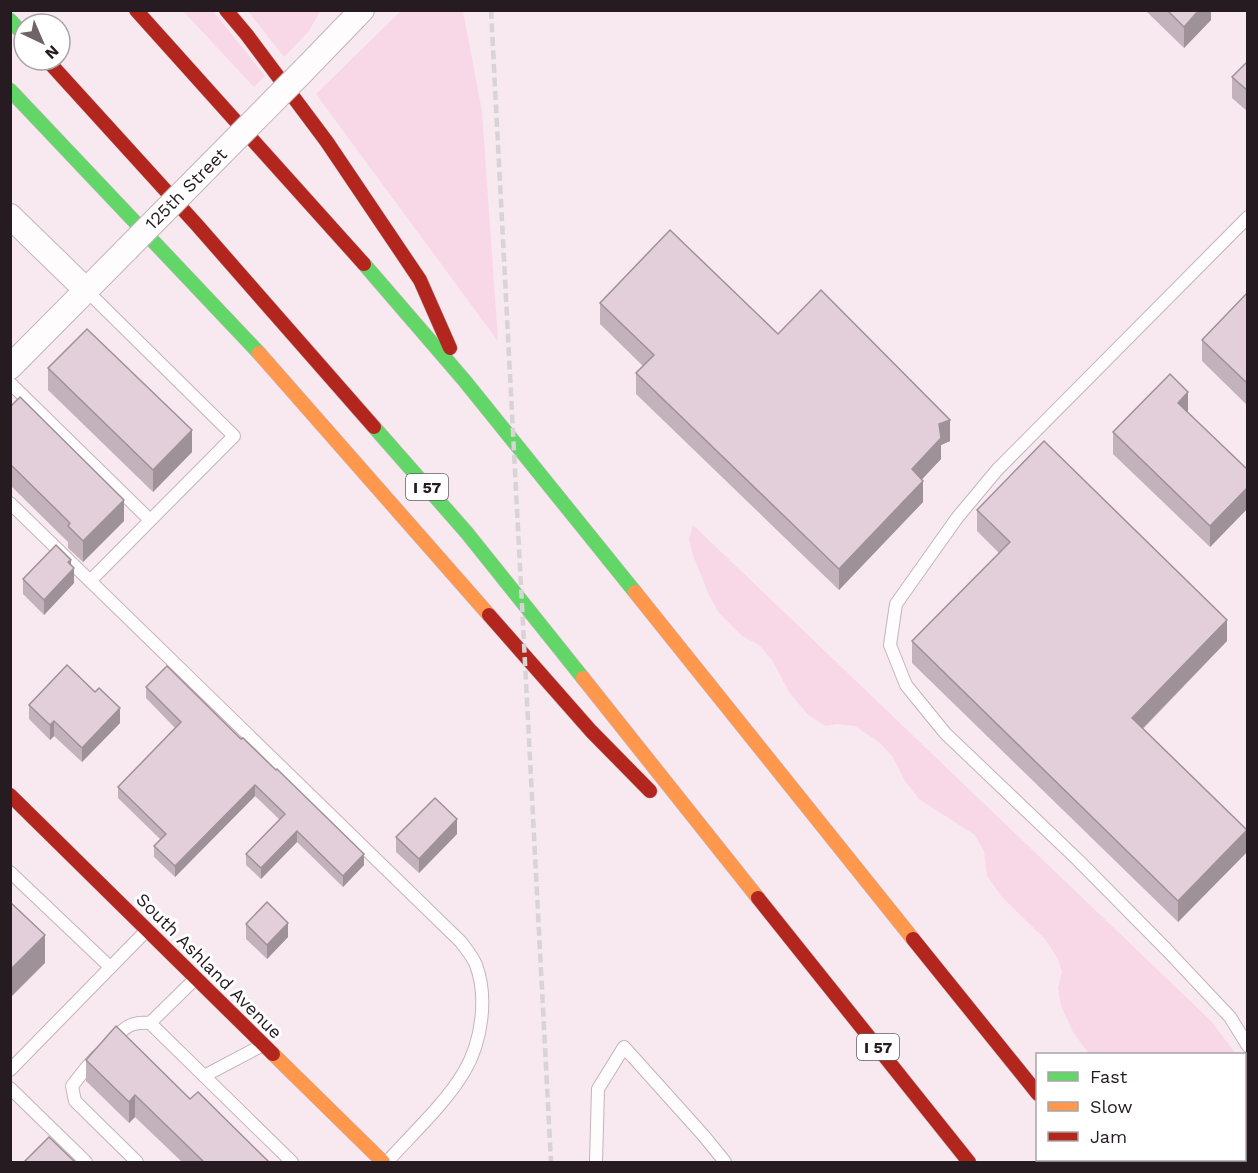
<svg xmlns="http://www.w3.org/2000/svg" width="1258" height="1173" font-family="'Work Sans',sans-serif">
<rect width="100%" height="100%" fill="#f8e8f0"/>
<g fill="#f8d7e7">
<path d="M402,10L463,11L482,112L498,341L316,94Z"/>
<path d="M183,11H213L265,76L254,87Z"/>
<path d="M248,11H320L309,31L284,57Z"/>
<path d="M693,525L1211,1021L1236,1054H1089L1073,1032L1061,1006L1058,988L1062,972L1058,959L1045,939L1002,897L987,876L984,851L975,835L919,799L905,781L893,757L879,742L855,726L837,724L826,726L808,715L789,692L773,661L759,645L742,636L719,613L709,595L693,555L689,539Z"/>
<path d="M1245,1066L1248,1070L1247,1162H1213L1209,1160H1244Z"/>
</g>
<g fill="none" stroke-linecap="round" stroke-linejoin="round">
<defs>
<g id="lane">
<path d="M1248,217L997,470L957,518L896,604L890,645L906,685L945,733L1078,860L1166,949L1230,1017L1248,1046"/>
<path d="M86,290L234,436L90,581"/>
<path d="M10,383L150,520"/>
<path d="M10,503L461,942C466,949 473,957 476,965C488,997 482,1042 464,1072C445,1104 412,1134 387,1162"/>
<path d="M10,872L110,967"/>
<path d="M150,1023L292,1162"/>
<path d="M111,1042C124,1028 130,1021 150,1023L195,979"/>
<path d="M97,1056L86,1068L72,1086L75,1101L137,1162"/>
<path d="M10,1070L146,931"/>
<path d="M204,1076L261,1046"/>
<path d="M10,1088L86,1162"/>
<path d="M596,1162L598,1089L624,1047L704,1136L725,1162"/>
</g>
<g id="street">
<path d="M305,69L362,10"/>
<path d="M10,216L86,290"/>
<path d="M10,367L127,249"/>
</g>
<g id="fast">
<path d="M10,20L24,35"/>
<path d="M10,90L259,353"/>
<path d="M364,264L464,380L635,592"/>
<path d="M374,427L467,533L583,678"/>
<path d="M1090,1160L1093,1162"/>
</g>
<g id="slow">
<path d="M259,353L489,615"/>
<path d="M635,592L913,939"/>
<path d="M583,678L758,898"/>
<path d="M273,1054L383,1162"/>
</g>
<g id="jam">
<path d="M136,10L364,264"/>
<path d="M226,10L247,35L327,142L420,280L450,348"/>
<path d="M47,60L197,225L374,427"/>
<path d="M489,615L591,731L650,791"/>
<path d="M10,795L273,1054"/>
<path d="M758,898L969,1162"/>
<path d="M913,939L1038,1094"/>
</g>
</defs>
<use href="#lane" stroke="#c2b5bb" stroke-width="14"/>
<use href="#street" stroke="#c2b5bb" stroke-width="26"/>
<use href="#fast" stroke="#c2b5bb" stroke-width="15"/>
<use href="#slow" stroke="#c2b5bb" stroke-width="15"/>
<use href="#jam" stroke="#c2b5bb" stroke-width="15"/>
<use href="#lane" stroke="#fefcfd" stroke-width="12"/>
<use href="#street" stroke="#fefcfd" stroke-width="24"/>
<use href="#fast" stroke="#63d668" stroke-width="14"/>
<use href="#slow" stroke="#ff974d" stroke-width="14"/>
<use href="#jam" stroke="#b3261e" stroke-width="14"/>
<path stroke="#d8d4d6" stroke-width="4.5" stroke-dasharray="9 4.5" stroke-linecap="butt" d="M491,10L551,1162"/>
<defs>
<path id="street-bridge" d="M127,249L305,69"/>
</defs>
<use href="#street-bridge" stroke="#c2b5bb" stroke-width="26" stroke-linecap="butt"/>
<use href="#street-bridge" stroke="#fefcfd" stroke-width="24"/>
</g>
<g fill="#c3b2bb">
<path d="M1145,10H1211V20L1184,48Z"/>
<path d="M1248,61V112L1232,98V77Z"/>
<path d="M1248,236V259L1246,258V237Z"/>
<path d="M1248,292V406L1202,361V340Z"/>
<path d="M600,303L778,334L950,441L941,445V459L922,479L923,502L839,590L636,394V373L643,366L600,324Z"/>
<path d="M48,368L192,452L153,492L48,390Z"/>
<path d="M10,407L124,521L83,562L68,548V542L10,485Z"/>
<path d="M1188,413L1248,470V508L1210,547L1113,454V432Z"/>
<path d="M977,510L1227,641L1143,729L1247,852L1178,922L912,663V641L999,553L977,531Z"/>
<path d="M71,565L74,583L44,615L23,594V579Z"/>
<path d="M146,687L364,865L343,887L297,842L261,879L246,865V854L280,820L255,796L175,877L154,857V846L161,840L118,798V787L175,728L146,698Z"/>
<path d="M29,705L120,723L82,762L54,736L50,740L29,719Z"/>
<path d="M457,834L419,873L396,852V837Z"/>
<path d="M246,924L288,937L267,959L246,939Z"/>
<path d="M86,1060L190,1099L269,1162H182L135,1117L129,1123L86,1081Z"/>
</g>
<g fill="#9f9198">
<path d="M1199,10H1211V20L1184,48V27Z"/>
<path d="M1188,392V413L1178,403Z"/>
<path d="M950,420V441L941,445V459L912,490V469L939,424Z"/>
<path d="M192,430V452L153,492V470Z"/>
<path d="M923,481V502L839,590V569Z"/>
<path d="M1248,487V508L1210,547V526Z"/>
<path d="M124,500V521L83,562V541Z"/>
<path d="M71,560V572L74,568V583L44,615V600L68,562Z"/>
<path d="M1227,620V641L1132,739V718Z"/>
<path d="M120,708V723L82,762V748Z"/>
<path d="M54,721V736L50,740V725Z"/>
<path d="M255,785V796L175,877V866Z"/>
<path d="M457,819V834L419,873V859Z"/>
<path d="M1247,830V852L1178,922V901Z"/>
<path d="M297,831V842L261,879V868Z"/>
<path d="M364,854V865L343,887V876Z"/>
<path d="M288,923V937L267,959V945Z"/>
<path d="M45,935V963L10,998V970Z"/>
<path d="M135,1095V1117L129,1123V1102Z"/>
</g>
<g fill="#e3cfd9" stroke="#9f9198" stroke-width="1.5">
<path d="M1167,10H1199L1184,27Z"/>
<path d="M1248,61V91L1232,77Z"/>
<path d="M670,230L778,334L821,290L950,420L939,424L941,438L912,469L923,481L839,569L636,373L654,355L600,303Z"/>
<path d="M1248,292V384L1202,340Z"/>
<path d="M87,329L192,430L153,470L48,368Z"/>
<path d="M1170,374L1188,392L1178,403L1248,470V487L1210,526L1113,432Z"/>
<path d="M20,397L124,500L83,541L68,526L70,523L10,464V407Z"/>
<path d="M1044,441L1227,620L1132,718L1247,830L1178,901L912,641L1010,542L977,510Z"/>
<path d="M56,545L71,560L68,562L74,568L44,600L23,579Z"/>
<path d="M67,665L95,692L99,688L120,708L82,748L54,721L50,725L29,705Z"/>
<path d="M167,666L241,739L243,738L276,770L277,769L364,854L343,876L297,831L261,868L246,854L285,814L255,785L175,866L154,846L166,834L118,787L181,722L146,687Z"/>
<path d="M435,798L457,819L419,859L396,837Z"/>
<path d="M10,902L45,935L10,970Z"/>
<path d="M267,902L288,923L267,945L246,924Z"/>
<path d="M116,1026L190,1099L198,1092L269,1162H204L135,1095L129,1102L86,1060Z"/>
<path d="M49,1137L75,1162H24Z"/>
</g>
<g text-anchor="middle" stroke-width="6" stroke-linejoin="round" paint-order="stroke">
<g fill="#fff" stroke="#665f63" stroke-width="1.5">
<rect x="406" y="474" width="42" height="26" rx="4.5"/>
<rect x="857" y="1034" width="42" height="26" rx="4.5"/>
</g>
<g font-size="16" font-weight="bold" fill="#251b20">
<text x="427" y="493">I 57</text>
<text x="878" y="1053">I 57</text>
</g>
<g font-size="18" fill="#251b20" stroke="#fff">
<text transform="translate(186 189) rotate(-45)" y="6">125th Street</text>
<text transform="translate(209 966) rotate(45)" y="6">South Ashland Avenue</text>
</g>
</g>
<rect width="1258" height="1173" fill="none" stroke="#251b20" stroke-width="24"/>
<rect x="1036" y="1053" width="210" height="108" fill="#ffffff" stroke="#a8a4a6" stroke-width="1.5"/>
<rect x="1048" y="1072" width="30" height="9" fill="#63d668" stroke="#a8a4a6" stroke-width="1.5"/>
<text x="1090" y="1083" font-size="18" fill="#251b20">Fast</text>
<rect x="1048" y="1102" width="30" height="9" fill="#ff974d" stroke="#a8a4a6" stroke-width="1.5"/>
<text x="1090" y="1113" font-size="18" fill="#251b20">Slow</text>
<rect x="1048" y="1132" width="30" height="9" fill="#b3261e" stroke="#a8a4a6" stroke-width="1.5"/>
<text x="1090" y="1143" font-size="18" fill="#251b20">Jam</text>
<g transform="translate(42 42) rotate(136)"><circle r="28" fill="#ffffff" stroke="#a8a4a6" stroke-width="1.5"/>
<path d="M0-4.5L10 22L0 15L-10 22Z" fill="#6f6369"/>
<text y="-9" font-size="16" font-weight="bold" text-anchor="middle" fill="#251b20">N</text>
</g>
</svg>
